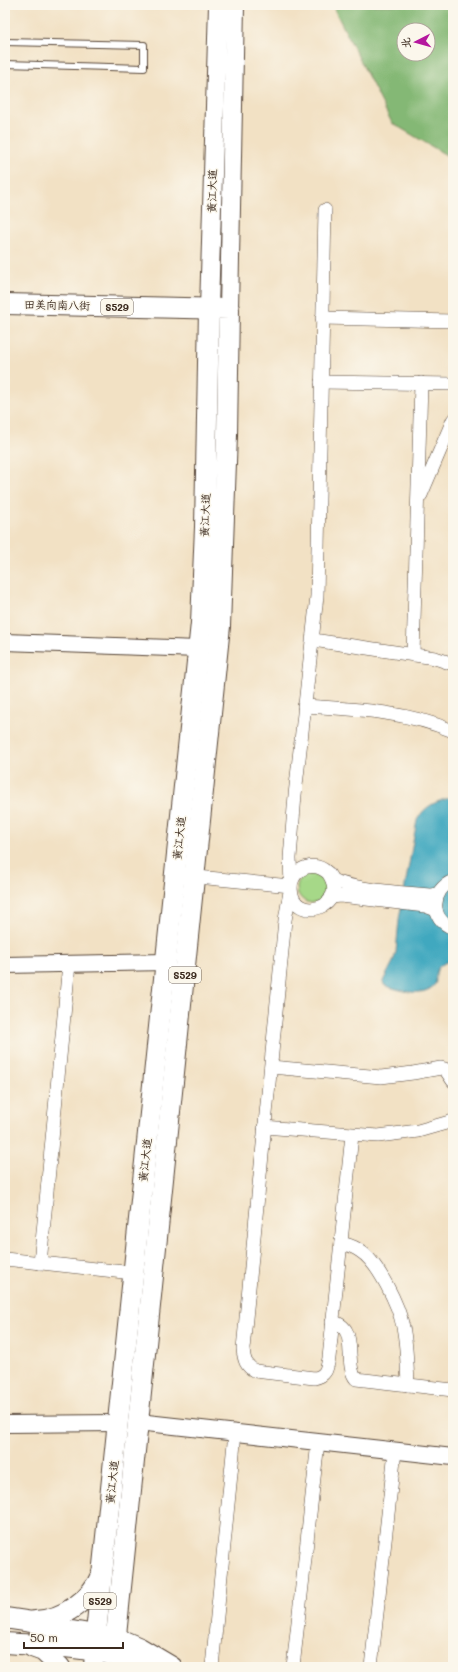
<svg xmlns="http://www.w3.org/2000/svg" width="458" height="1672" font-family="Mali,'LXGW WenKai TC',sans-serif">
<rect width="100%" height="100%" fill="#fbf7ec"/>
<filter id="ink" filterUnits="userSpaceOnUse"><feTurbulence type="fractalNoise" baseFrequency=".025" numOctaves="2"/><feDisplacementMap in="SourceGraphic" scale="8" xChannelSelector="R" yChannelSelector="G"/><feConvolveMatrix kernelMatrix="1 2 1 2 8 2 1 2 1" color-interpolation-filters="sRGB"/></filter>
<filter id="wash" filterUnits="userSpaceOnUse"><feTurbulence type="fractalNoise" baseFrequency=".012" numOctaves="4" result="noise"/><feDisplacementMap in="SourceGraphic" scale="16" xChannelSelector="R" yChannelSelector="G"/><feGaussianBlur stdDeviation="0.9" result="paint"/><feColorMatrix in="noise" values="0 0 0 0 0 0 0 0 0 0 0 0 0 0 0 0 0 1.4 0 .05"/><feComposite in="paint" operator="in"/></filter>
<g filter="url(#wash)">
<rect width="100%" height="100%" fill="#f2e1c4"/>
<circle fill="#a6d888" stroke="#708153" cx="312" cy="888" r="15"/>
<path fill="#84b874" stroke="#607149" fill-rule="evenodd" d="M332,5H453V159L392,123ZM404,30H428V54H404Z"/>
<path fill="#3fa8bf" stroke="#3d696e" d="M453,797V960C445,962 436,966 436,975C435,979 437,981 435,984C425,999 397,990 384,985L383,981L393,962L396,952L399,919L417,820C425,805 437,801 453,797Z"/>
</g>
<g filter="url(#ink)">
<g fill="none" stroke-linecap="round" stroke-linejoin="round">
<defs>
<path id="service" d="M5,42L144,45V68L5,64"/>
<g id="minor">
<path d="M325,210L317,596L295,795L290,858L291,886L285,920L243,1349C244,1360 246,1366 255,1371L314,1378C326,1376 327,1369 329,1358L352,1135"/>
<path d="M322,318L453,321"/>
<path d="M321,382L453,384"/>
<path d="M421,495L453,420"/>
<path d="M313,640L435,658L453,664"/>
<path d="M413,655L421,383"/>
<path d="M304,706C354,709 406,711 453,731"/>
<path d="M187,876L291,886"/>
<path d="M332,880C357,890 404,893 431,895L438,894"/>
<path d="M453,881C431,889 429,920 453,928"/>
<path d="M291,888C292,926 352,907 328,873C315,861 296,866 291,884"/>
<path d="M331,897L341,896L425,906L436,910"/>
<path d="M271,1067L381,1077L413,1073L441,1068L445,1069L453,1081"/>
<path d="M264,1127L378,1136L418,1131L453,1121"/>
<path d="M341,1243C348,1245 354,1246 360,1251C378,1262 399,1306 403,1327C407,1346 407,1366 408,1385"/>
<path d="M5,1259L133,1273"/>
<path d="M40,1263L69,964"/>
<path d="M332,1322C360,1326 343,1364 356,1379L453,1390"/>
<path d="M212,1667L235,1433"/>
<path d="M293,1667L318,1442"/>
<path d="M371,1667L395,1451"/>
</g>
<g id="tertiary">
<path d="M5,642L198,649"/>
<path d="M5,965L166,962"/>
<path d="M138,1422L453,1457"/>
<path d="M5,1424L118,1423"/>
</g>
<g id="secondary">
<path d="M209,309L218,5"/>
<path d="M229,309L235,5"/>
<path d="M93,1667L94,1652"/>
</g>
<g id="primary">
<path d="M5,304L229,309L227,435L220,626L114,1655"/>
<path d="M5,1618L32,1622L66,1630L119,1639L140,1648L172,1667"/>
<path d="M35,1621C63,1620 92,1599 102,1573"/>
<path d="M5,1643C45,1646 108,1646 142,1667"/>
<path d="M32,1647L43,1651L60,1667"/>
<path d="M94,1652L201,623L205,527L209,309"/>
</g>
</defs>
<use href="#service" stroke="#564537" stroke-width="8"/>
<use href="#minor" stroke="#564537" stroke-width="14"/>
<use href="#tertiary" stroke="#564537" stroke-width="18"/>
<use href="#secondary" stroke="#564537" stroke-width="20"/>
<use href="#primary" stroke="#564537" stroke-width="22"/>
<use href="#service" stroke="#fff" stroke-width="6"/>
<use href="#minor" stroke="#fff" stroke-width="13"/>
<use href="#tertiary" stroke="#fff" stroke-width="16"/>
<use href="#secondary" stroke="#fff" stroke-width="18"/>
<use href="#primary" stroke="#fff" stroke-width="20"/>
</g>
</g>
<g text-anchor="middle" stroke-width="3" stroke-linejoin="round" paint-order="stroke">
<g fill="#fbf7ec" stroke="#75685c" stroke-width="1">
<rect x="101" y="299" width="32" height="16" rx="3"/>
<rect x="169" y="967" width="32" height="16" rx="3"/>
<rect x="84" y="1593" width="32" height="16" rx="3"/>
</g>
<g font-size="10" font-weight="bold" fill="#3b2a1e">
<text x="117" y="311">S529</text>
<text x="185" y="979">S529</text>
<text x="100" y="1605">S529</text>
</g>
<g font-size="11" fill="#3b2a1e" stroke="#fbf7ec">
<text transform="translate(212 191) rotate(-89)" y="4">黄江大道</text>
<text transform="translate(57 305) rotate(1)" y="4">田美向南八街</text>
<text transform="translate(205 515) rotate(-88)" y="4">黄江大道</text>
<text transform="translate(179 838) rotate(-84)" y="4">黄江大道</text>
<text transform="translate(145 1160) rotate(-84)" y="4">黄江大道</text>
<text transform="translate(112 1482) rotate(-84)" y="4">黄江大道</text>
</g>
</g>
<rect width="458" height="1672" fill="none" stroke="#fbf7ec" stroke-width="20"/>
<g transform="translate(416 42) rotate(264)"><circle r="19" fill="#fbf7ec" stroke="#aea59a"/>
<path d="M0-3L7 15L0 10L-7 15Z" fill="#b5179e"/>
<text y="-6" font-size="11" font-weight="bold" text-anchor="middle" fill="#3b2a1e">北</text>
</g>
<path d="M24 1642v6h99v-6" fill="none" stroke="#3b2a1e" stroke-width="2"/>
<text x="30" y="1642" font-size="12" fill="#3b2a1e" stroke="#fbf7ec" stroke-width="3" paint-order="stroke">50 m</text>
</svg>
